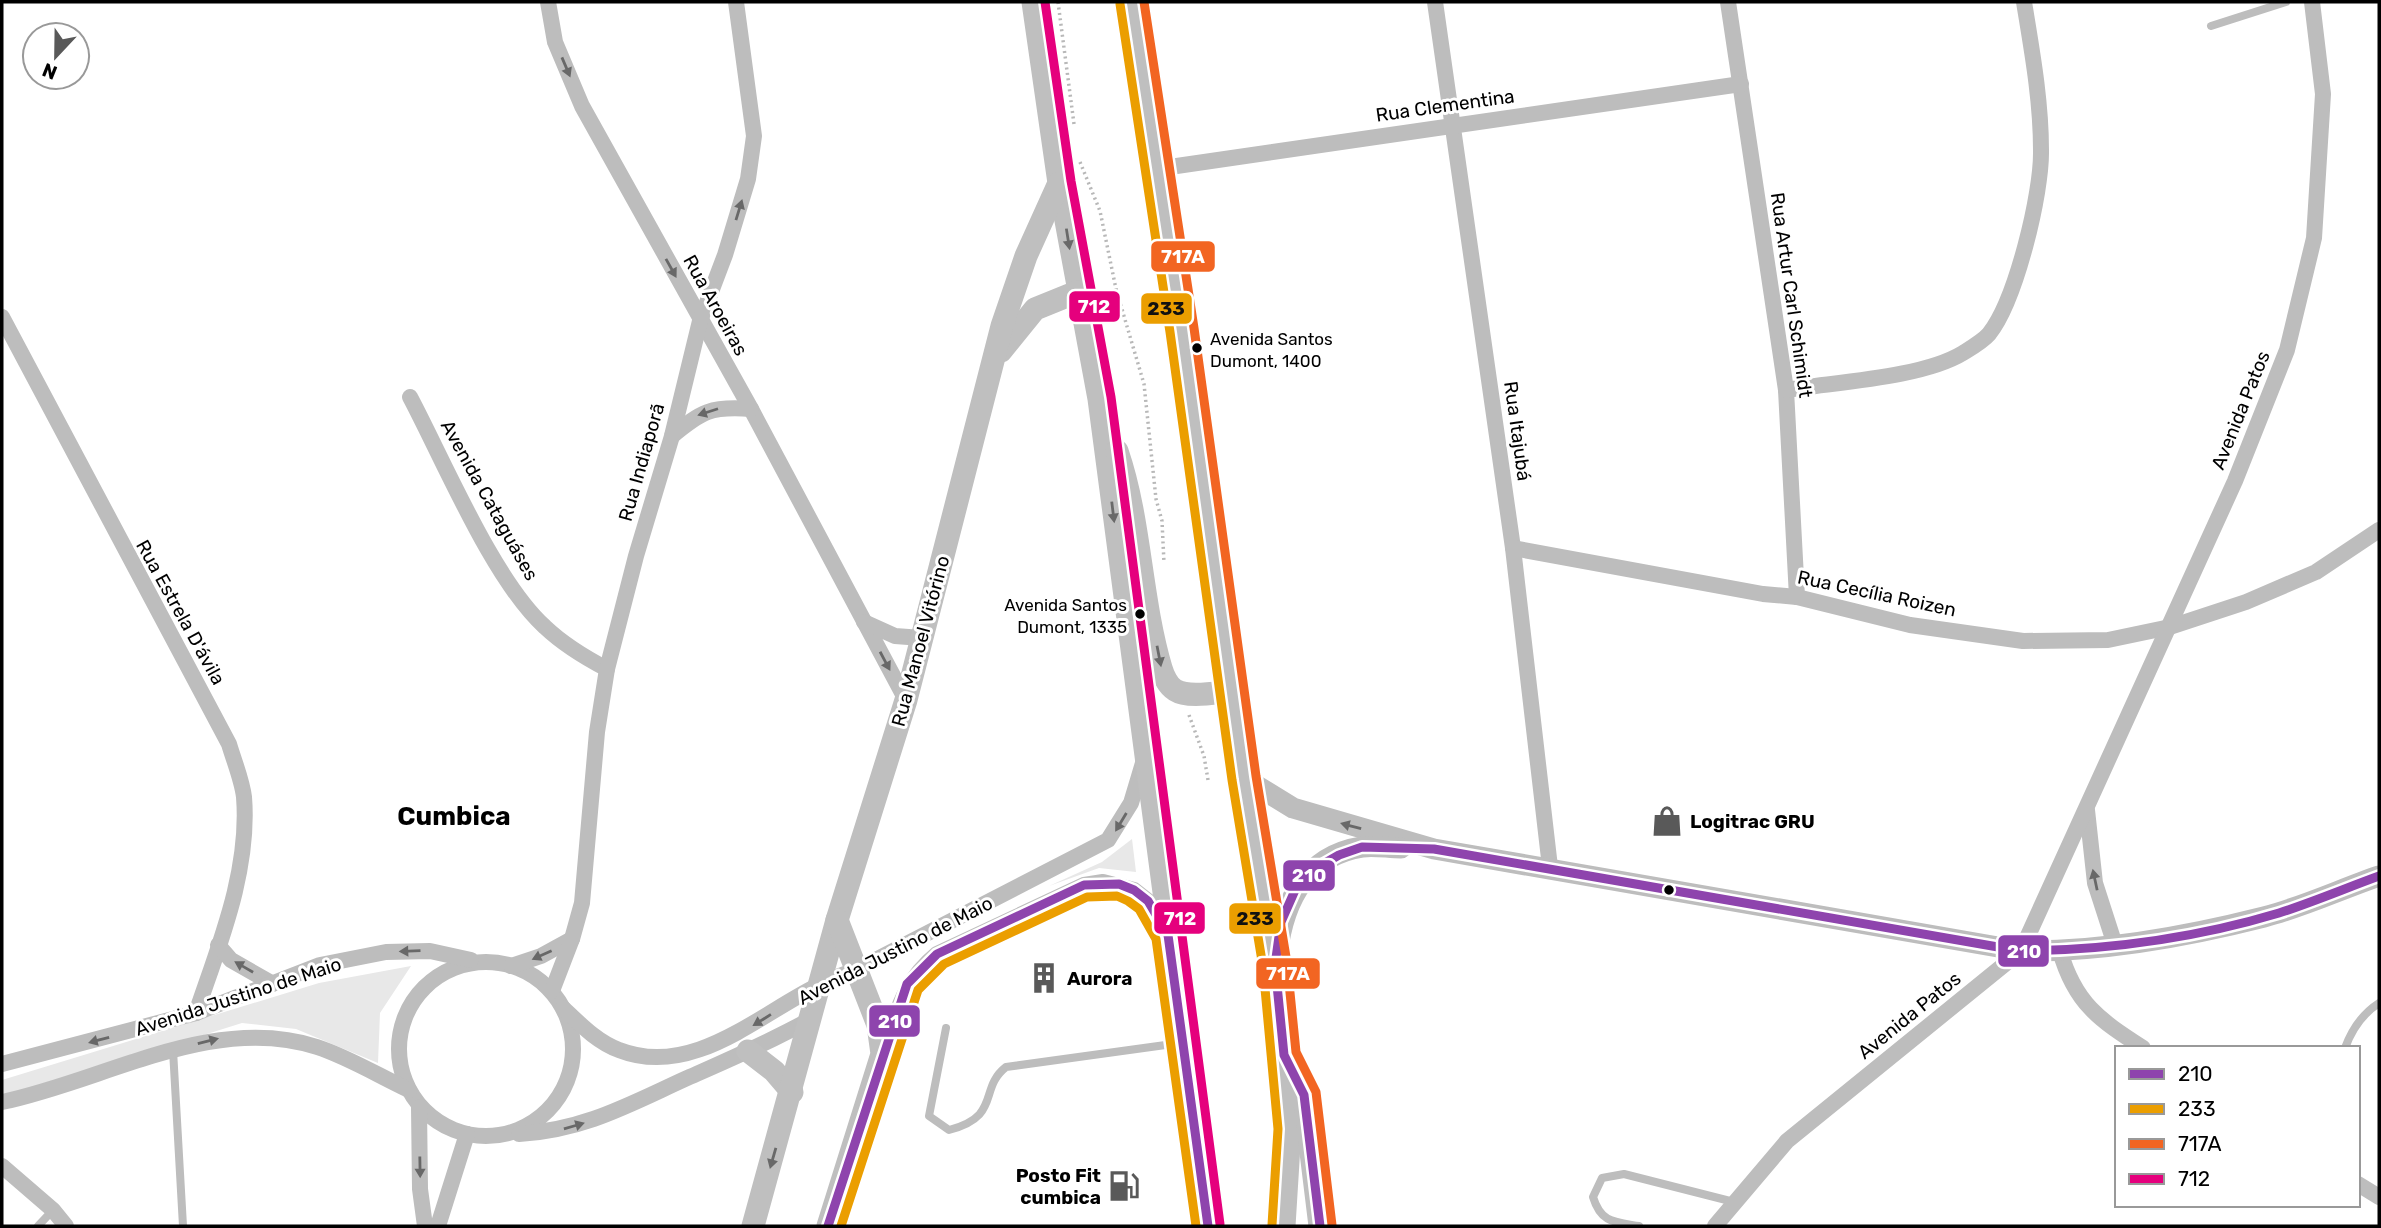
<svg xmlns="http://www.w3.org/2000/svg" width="2381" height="1228" font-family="Rubik,sans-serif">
<rect width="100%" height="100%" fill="#fff"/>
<g fill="#e8e8e8">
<path d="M1132,839L1136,872L1099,868L1049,886L1102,862Z"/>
<path d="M411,966L380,1013L378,1063L296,1029L242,1023L22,1092L2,1094V1080L319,983Z"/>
</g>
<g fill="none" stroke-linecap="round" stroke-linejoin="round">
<g stroke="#b8b8b8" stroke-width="3.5" stroke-dasharray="2 3.5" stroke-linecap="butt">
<path d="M1058,2L1074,124"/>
<path d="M1080,162L1100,211L1116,289L1144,384L1156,499L1162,521L1164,563"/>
<path d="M1189,715L1204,756L1208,780"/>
</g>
<g stroke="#bdbdbd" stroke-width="8">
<path d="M2211,26L2286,2"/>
<path d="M946,1028L929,1116L949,1130C1002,1116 978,1089 1006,1067L1180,1043"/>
<path d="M2345,1048C2352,1029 2362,1014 2379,1003"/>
<path d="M173,1050L183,1226"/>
<path d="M38,1226L53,1210"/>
<path d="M1639,1226C1614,1222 1601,1223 1593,1197L1602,1178L1624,1174L1734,1202"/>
</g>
<g stroke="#bdbdbd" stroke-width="16">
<path d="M548,2L555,42L582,106L751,409L906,700"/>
<path d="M1435,2L1513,548L1550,867"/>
<path d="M1728,2L1786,390L1797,597"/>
<path d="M1156,169L1741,84"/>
<path d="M2,317L229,744C234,761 242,780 244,797C250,871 219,945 196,1013"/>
<path d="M1786,390C1835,382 1922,378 1963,353C1971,348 1983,341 1989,334C2016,300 2042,193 2041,150C2041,100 2032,51 2024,2"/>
<path d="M410,397C444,461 493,580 545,627C564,645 584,657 607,669"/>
<path d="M672,436C702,411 711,406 751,409"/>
<path d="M1513,548L1763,594L1797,597L1910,625L2023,641L2108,640L2170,627L2246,602L2316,572L2379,530"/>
<path d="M864,622L895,636L922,638"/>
<path d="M2087,810L2095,883L2115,945"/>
<path d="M218,945L231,960L273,984"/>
<path d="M2060,951C2075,1004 2100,1020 2143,1048"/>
<circle cx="486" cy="1049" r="87"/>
<path d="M511,966L541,956L572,939"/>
<path d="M552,991L572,939L582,903L597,732L607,669L636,556L672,436L700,321L725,255L748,179L754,136L736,2"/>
<path d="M563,1008C580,1024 597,1042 619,1050C693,1079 760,1013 821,984C832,978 844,974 856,970L1108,840L1131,803L1143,763"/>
<path d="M884,1048C898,1010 904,981 937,954L1084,885L1103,882L1134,890L1148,901L1165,930"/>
<path d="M2,1064L196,1013L320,965L386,952L430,951L471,960"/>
<path d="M2,1102C104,1081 213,1013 317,1047C348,1057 379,1076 409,1090"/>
<path d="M419,1107L420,1189L425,1226"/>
<path d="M519,1134C584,1130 628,1105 685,1079C728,1060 770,1042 811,1019"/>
<path d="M2,1166L53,1210L66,1226"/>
<path d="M2358,1184L2379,1197"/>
<path d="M438,1226L467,1134"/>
<path d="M1715,1226L1787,1141L2021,951L2235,481L2287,350L2314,238L2323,94L2312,2"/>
</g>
<g stroke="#bdbdbd" stroke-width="21">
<path d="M1244,778L1293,808L1434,849L2021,951C2099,952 2189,936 2264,917C2303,907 2341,889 2379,876"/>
<path d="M1277,955C1283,904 1304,856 1362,847C1374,845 1388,848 1401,848"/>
</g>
<g stroke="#bfbfbf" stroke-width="23">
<path d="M1033,2L1059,183L1099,399L1208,1226"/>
<path d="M1132,2L1182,330L1244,778L1275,965L1290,1129L1284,1226"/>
<path d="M1001,351L1035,309L1077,292"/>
<path d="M1117,451C1141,521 1140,597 1161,668C1163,675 1168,686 1175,690C1189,699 1218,692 1234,691"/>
<path d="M748,1051L774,1071L792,1092"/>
<path d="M1289,1066L1304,1095L1320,1226"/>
<path d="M753,1226L837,920L906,700L1002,326L1026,256L1059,183"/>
<path d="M828,1226L882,1054L878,1025L837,920"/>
</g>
<defs>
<g id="bus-1">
<path d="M828,1226L907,984L937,954L1084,885L1119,884L1134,890L1148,901L1168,935L1208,1226"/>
<path d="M1320,1226L1304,1095L1284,1055L1275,965L1281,922L1296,888L1318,867L1339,855L1362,847L1434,849L2021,951C2107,950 2196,938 2279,913C2313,902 2346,888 2379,876"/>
</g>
<g id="bus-2">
<path d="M1120,4L1170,332L1232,780L1263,967L1278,1129L1272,1225"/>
<path d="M841,1226L918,990L944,964L1087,897L1117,896L1128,901L1139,909L1156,939L1196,1226"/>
</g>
<path id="bus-3" d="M1144,2L1194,328L1256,776L1287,963L1296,1052L1316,1092L1332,1225"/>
<path id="bus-4" d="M1045,2L1071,181L1111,397L1220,1224"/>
</defs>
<use href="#bus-1" stroke="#fff" stroke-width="14"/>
<use href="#bus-2" stroke="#fff" stroke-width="14"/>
<use href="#bus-3" stroke="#fff" stroke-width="14"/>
<use href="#bus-4" stroke="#fff" stroke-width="14"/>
<use href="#bus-1" stroke="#8e44ad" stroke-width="9"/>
<use href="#bus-2" stroke="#eb9e00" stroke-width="9"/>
<use href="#bus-3" stroke="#f26522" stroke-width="9"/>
<use href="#bus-4" stroke="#e5007d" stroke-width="9"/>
</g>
<defs><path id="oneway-solid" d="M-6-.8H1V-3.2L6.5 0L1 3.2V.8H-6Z" transform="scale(1.75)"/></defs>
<g fill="#686868">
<use href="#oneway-solid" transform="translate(566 67) rotate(67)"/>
<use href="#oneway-solid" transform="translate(739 210) rotate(-73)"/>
<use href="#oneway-solid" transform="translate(671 268) rotate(61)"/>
<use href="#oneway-solid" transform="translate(708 412) rotate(162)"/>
<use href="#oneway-solid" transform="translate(885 661) rotate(62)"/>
<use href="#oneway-solid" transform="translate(1121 822) rotate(121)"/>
<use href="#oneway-solid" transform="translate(1351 826) rotate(-165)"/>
<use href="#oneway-solid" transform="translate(2095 880) rotate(-102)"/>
<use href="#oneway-solid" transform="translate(410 951) rotate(178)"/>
<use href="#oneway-solid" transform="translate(542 955) rotate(156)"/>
<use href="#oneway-solid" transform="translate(244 967) rotate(-150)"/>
<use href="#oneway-solid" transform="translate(762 1020) rotate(148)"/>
<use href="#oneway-solid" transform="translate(99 1040) rotate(165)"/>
<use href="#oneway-solid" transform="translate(208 1041) rotate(-14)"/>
<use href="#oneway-solid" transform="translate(574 1126) rotate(-16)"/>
<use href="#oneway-solid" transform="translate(420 1167) rotate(89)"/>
</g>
<g fill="#696969">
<use href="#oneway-solid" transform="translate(1068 239) rotate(81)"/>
<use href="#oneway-solid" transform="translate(1113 512) rotate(83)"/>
<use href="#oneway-solid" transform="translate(1159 656) rotate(79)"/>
<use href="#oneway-solid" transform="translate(773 1158) rotate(106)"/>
</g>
<defs>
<symbol id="shop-bare" viewBox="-9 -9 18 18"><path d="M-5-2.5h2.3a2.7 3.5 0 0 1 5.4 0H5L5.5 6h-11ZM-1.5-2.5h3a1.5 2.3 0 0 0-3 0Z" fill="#595959" stroke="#fff" stroke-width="2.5" paint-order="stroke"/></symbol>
<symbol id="building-bare" viewBox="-9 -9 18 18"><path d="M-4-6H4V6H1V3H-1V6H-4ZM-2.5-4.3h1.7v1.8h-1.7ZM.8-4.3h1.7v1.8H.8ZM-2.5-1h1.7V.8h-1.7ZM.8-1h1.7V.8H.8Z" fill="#595959" stroke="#fff" stroke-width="2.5" paint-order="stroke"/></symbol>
<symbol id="fuel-bare" viewBox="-9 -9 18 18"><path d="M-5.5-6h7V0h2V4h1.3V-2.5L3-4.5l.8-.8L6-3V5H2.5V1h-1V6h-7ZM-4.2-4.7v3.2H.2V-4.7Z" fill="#595959" stroke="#fff" stroke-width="2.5" paint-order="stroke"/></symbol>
</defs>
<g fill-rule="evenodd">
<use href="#shop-bare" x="1645" y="799" width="44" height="44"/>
<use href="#building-bare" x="1022" y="956" width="44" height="44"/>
<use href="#fuel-bare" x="1102" y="1164" width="44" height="44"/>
</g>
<g fill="#000" stroke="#fff" stroke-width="2.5">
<circle cx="1197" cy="348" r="6"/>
<circle cx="1140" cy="614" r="6"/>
<circle cx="1669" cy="890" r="6"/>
</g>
<g text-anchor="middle" stroke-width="6" stroke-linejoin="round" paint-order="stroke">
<g font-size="17" fill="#000" stroke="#fff" text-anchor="start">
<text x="1210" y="345">Avenida Santos<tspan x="1210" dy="22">Dumont, 1400</tspan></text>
<text x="1127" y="611" text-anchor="end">Avenida Santos<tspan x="1127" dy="22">Dumont, 1335</tspan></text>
</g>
<g font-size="19" fill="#000" stroke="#fff">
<text transform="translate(1445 105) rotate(-8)" y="7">Rua Clementina</text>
<text transform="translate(1792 295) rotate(82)" y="7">Rua Artur Carl Schimidt</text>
<text transform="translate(716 305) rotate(61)" y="7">Rua Aroeiras</text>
<text transform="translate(2240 410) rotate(-68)" y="7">Avenida Patos</text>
<text transform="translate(1518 431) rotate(82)" y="7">Rua Itajubá</text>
<text transform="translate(641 462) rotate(-74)" y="7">Rua Indiaporã</text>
<text transform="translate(490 500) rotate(61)" y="7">Avenida Cataguáses</text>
<text transform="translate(1877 593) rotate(12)" y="7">Rua Cecília Roizen</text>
<text transform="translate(181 612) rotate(61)" y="7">Rua Estrela D'ávila</text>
<text transform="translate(920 641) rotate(-75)" y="7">Rua Manoel Vitórino</text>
<text transform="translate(895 950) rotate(-27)" y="7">Avenida Justino de Maio</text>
<text transform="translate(238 996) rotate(-18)" y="7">Avenida Justino de Maio</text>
<text transform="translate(1909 1015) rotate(-39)" y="7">Avenida Patos</text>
</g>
<g font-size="19" font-weight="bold" fill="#000" stroke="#fff" text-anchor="start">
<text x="1690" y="828">Logitrac GRU</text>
<text x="1067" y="985">Aurora</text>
<text x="1101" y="1182" text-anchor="end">Posto Fit<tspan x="1101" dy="22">cumbica</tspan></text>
</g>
<g font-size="26" font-weight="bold" fill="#000" stroke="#fff">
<text x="454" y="825">Cumbica</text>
</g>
</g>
<g stroke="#fff" stroke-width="2.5">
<rect x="1150" y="240" width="66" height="33" rx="7" fill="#f26522"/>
<rect x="1068" y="290" width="53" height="33" rx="7" fill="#e5007d"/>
<rect x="1140" y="292" width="53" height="33" rx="7" fill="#eb9e00"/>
<rect x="1282" y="859" width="54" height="33" rx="7" fill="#8e44ad"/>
<rect x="1153" y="901" width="53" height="34" rx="7" fill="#e5007d"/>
<rect x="1228" y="902" width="54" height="33" rx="7" fill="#eb9e00"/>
<rect x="1997" y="934" width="53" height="34" rx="7" fill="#8e44ad"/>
<rect x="1255" y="957" width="66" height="33" rx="7" fill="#f26522"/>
<rect x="868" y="1004" width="53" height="34" rx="7" fill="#8e44ad"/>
</g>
<g font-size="19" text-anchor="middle" font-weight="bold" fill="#fff">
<text x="1183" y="263">717A</text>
<text x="1094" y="313">712</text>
<text x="1309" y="882">210</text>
<text x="1180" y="925">712</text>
<text x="2024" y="958">210</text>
<text x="1288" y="980">717A</text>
<text x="895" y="1028">210</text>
</g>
<g font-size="19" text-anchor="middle" font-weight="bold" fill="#111">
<text x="1166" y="315">233</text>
<text x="1255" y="925">233</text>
</g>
<rect width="2381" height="1228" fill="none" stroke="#000000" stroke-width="7"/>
<rect x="2115" y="1046" width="245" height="161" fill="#ffffff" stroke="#999999" stroke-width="2"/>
<rect x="2129" y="1069" width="35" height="10" fill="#8e44ad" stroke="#999999" stroke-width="2"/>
<text x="2178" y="1081" font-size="21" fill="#000000">210</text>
<rect x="2129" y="1104" width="35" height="10" fill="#eb9e00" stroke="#999999" stroke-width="2"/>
<text x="2178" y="1116" font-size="21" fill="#000000">233</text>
<rect x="2129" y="1139" width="35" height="10" fill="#f26522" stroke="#999999" stroke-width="2"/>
<text x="2178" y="1151" font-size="21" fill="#000000">717A</text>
<rect x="2129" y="1174" width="35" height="10" fill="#e5007d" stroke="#999999" stroke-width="2"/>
<text x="2178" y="1186" font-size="21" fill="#000000">712</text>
<g transform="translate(56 56) rotate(202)"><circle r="33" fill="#ffffff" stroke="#999999" stroke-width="2"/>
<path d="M0-5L12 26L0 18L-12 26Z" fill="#595959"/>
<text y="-10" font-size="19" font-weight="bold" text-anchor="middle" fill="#000000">N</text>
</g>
</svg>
